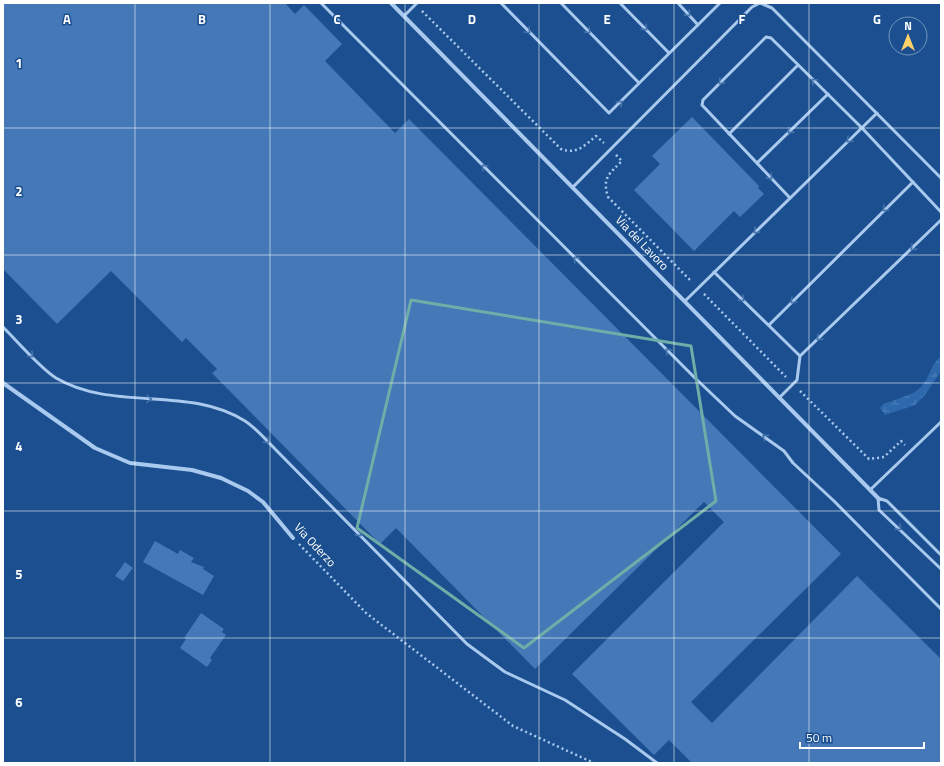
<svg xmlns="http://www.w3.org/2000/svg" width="944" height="766" font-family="'Titillium Web',sans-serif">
<defs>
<pattern id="wetland-marsh" width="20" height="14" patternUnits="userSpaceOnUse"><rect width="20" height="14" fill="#2e69ad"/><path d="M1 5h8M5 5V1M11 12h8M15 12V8" fill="none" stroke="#4d80b9"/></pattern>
</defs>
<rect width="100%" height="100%" fill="#1b4f8f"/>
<path fill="url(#wetland-marsh)" d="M941,356V371L925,395L915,405L885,415L880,408L883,404C892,401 911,395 918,390C929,381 930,365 941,356Z"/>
<g fill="#4478b7">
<path d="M3,3H285L295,14L304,5L342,44L325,61L395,133L409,119L841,554L691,702L712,723L857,576L941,659V763H692L669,740L654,755L572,674L724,522L704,502L535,669L396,528L380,544L212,373L217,369L186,338L182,342L111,271L57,324L3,269Z"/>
<path d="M692,117L759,186L758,188L764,194L740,217L734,211L694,251L634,190L660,164L652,156Z"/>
<path d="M155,541L178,554L180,550L194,558L191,562L204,567L203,569L214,576L203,595L143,562Z"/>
<path d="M125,562L133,568L123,581L115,576Z"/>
<path d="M201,613L224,629L222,632L226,635L210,658L212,660L207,667L180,648L186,639L184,638Z"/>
</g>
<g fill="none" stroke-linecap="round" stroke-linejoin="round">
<g stroke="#a9c9ee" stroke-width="2.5" stroke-dasharray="2 3" stroke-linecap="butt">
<path d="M422,11L561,149C577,155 585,145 596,136L604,143"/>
<path d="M616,155L622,161C609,174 602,178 608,197L692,282"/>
<path d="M704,294L786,377"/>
<path d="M800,391L869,459L884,457L901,441L905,445"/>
<path d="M299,544L366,613L513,726L594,763"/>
</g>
<g stroke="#a9c9ee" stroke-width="3">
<path d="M321,3L695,378L735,416L784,451L793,463L834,501L941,609"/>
<path d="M501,3L609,113L720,3"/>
<path d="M561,3L639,83"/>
<path d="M620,3L669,53"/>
<path d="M678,3L698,25"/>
<path d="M404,16L417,3"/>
<path d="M729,134L798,65"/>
<path d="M757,163L828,94"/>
<path d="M573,187L752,7L760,3L772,8L941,178"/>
<path d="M790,198L702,105L703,100L766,37L771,38L862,128L941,212"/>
<path d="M714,272L800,356L797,380L779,398"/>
<path d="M685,301L877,113"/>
<path d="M769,325L913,182"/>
<path d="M3,327C17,341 40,368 56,378C114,412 188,385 245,421C256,428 266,440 276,450L467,644L505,672L565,700L625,739L657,763"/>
<path d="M800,356L941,220"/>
<path d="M870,490L941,422"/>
<path d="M941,555L887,501L878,498L879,510L941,569"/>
</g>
<g stroke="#a9c9ee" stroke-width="4">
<path d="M391,3L878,498"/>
<path d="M3,383L95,448L130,463L192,470L221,478L248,491L263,502L293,538"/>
</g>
</g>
<defs><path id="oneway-chevron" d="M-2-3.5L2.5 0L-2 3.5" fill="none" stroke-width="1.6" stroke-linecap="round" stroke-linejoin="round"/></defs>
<g stroke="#4674ac">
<use href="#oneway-chevron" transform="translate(688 14) rotate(47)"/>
<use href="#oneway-chevron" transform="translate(645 28) rotate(46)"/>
<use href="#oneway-chevron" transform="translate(528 31) rotate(45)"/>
<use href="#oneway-chevron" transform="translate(588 31) rotate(46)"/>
<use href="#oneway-chevron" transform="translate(814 81) rotate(-135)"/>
<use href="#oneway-chevron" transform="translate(721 82) rotate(135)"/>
<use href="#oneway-chevron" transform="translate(620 103) rotate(-45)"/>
<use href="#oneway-chevron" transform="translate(790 131) rotate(136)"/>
<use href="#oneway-chevron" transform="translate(849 140) rotate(136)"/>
<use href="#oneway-chevron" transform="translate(484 167) rotate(-135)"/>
<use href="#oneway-chevron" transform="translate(770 177) rotate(46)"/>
<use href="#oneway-chevron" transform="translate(885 209) rotate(135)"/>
<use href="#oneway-chevron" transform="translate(756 231) rotate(136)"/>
<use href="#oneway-chevron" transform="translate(913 248) rotate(136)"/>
<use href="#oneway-chevron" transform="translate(576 259) rotate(-135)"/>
<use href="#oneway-chevron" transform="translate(742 299) rotate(44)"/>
<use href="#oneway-chevron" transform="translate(793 301) rotate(135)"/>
<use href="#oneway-chevron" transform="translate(819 338) rotate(136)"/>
<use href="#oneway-chevron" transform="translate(668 351) rotate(-135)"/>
<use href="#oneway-chevron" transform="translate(31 355) rotate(42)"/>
<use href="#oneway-chevron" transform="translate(149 399) rotate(4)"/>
<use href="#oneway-chevron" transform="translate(765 437) rotate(-144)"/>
<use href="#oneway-chevron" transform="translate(267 441) rotate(42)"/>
<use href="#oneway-chevron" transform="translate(899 528) rotate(44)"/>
<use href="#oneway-chevron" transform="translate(359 534) rotate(46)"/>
</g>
<path fill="none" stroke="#6fada8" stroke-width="3" stroke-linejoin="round" d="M411,300L691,346L716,501L524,648L357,528Z"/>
<path fill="none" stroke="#fff" stroke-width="1" stroke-opacity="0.55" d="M135,3V763M270,3V763M405,3V763M539,3V763M674,3V763M809,3V763M3,128H941M3,255H941M3,383H941M3,511H941M3,638H941"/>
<g text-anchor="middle" stroke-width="3" stroke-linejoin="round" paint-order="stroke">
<g font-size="12" fill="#fff" stroke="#1b4f8f">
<text transform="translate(642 243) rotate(46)" y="4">Via del Lavoro</text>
<text transform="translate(315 545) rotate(47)" y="4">Via Oderzo</text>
</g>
</g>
<g font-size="13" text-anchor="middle" font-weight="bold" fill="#fff" stroke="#1b4f8f" stroke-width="3" stroke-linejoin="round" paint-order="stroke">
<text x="67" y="24">A</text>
<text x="202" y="24">B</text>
<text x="337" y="24">C</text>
<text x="472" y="24">D</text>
<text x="607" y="24">E</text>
<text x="742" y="24">F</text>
<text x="877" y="24">G</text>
<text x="19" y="68">1</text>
<text x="19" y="196">2</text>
<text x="19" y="324">3</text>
<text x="19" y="451">4</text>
<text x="19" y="579">5</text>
<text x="19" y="707">6</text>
</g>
<rect width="944" height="766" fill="none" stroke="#ffffff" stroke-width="8"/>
<g transform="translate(908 36)"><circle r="19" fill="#1b4f8f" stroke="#7695bc"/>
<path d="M0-3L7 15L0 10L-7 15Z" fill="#ffd166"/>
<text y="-6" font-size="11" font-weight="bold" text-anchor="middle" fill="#ffffff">N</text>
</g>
<path d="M800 742v6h124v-6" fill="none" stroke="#ffffff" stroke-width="2"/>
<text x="806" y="742" font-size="12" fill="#ffffff" stroke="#1b4f8f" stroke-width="3" paint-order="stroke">50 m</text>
</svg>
